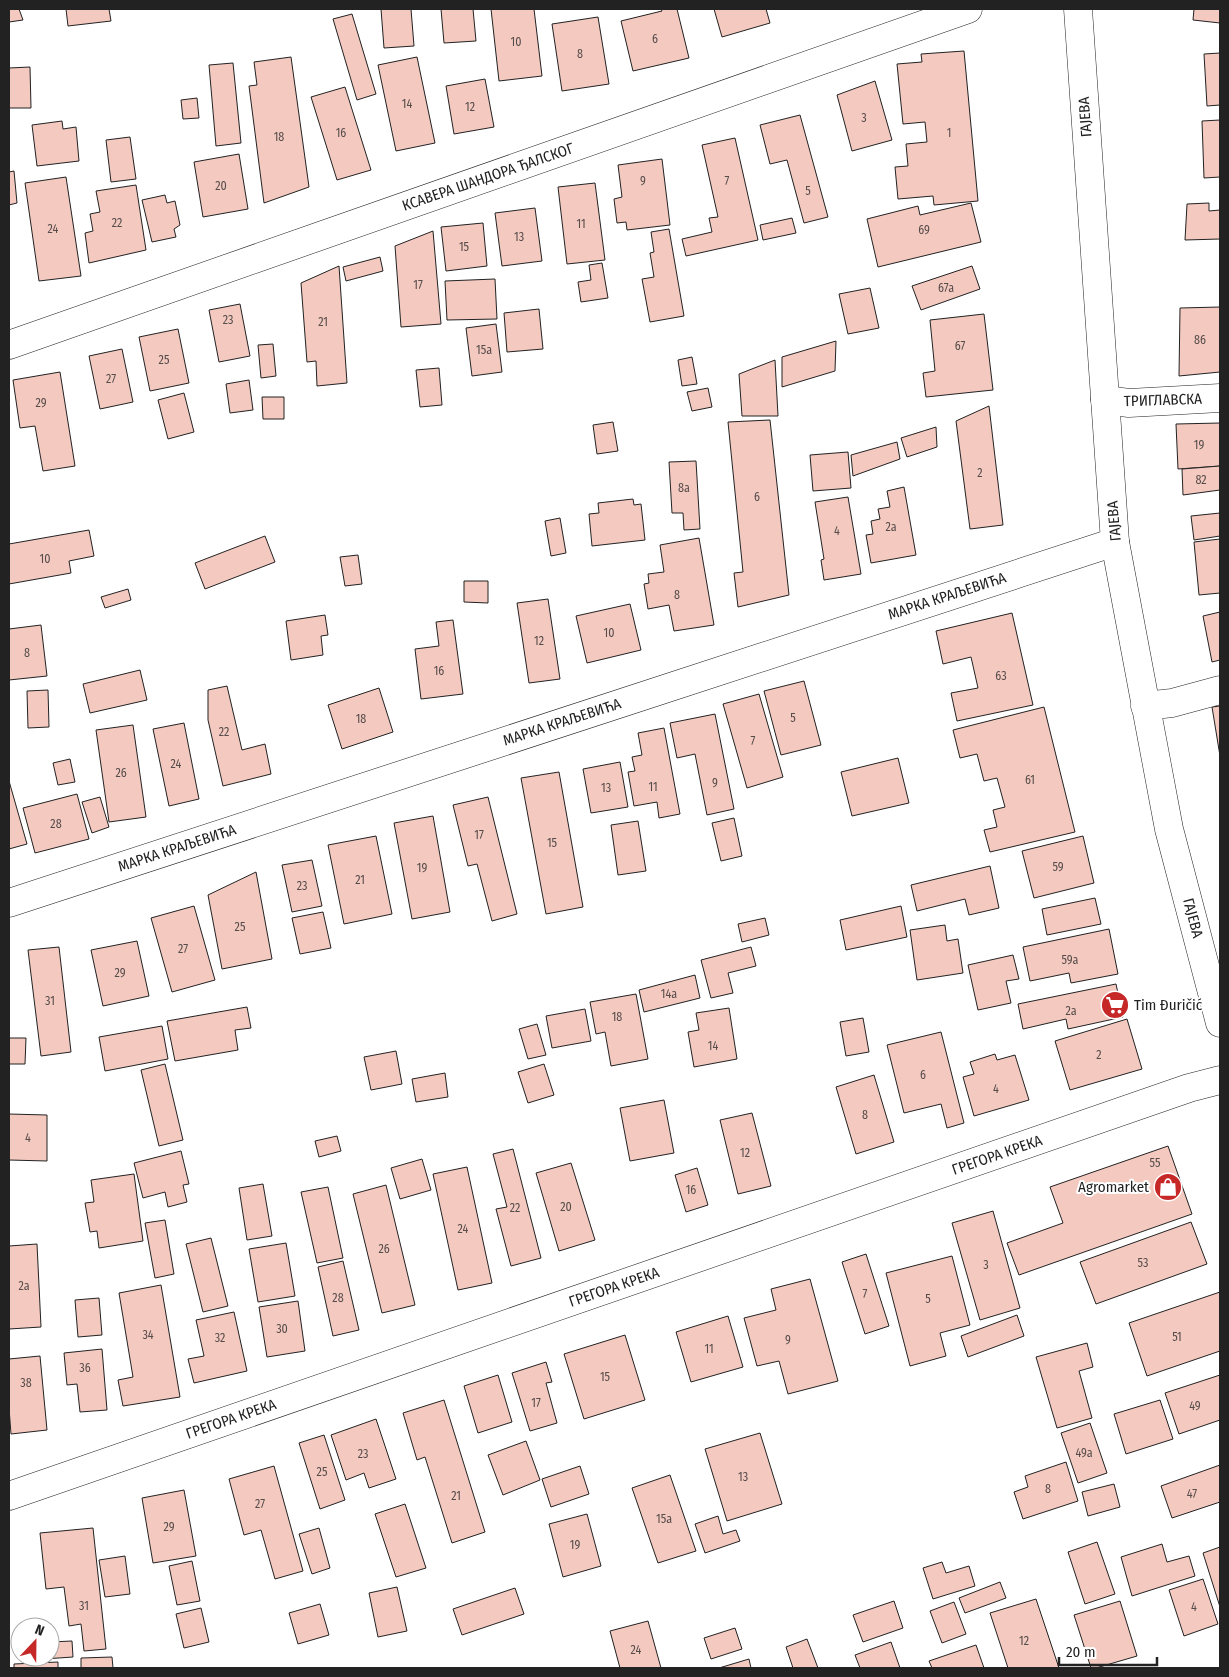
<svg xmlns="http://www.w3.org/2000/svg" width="1229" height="1677" font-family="'Fira Sans Condensed',sans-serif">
<rect width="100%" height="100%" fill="#fff"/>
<g fill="#f3c9c0" stroke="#222">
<path d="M9,9H19L23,20L9,22Z"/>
<path d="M66,9H109L111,21L68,26Z"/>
<path d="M381,9H411L414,46L384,48Z"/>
<path d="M441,9H473L476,41L444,43Z"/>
<path d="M491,9H534L542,76L499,81Z"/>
<path d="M661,9H677L689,58L633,71L621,21L662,11Z"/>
<path d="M714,9H766L770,23L722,37Z"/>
<path d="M1194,9H1220V23L1193,20Z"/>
<path d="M352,14L376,94L357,100L333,19Z"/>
<path d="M598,17L609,84L562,91L552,24Z"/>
<path d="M964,51L978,201L934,205L933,196L898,199L895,167L908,166L906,144L927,142L925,122L903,124L897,64L922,62L921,54Z"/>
<path d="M1220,53V105L1207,106L1204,54Z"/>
<path d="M291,57L309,187L264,203L249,86L257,85L254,62Z"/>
<path d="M417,57L435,143L396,151L378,65Z"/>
<path d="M233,63L241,143L216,146L209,65Z"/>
<path d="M30,67L31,108H9V68Z"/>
<path d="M485,79L494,127L454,134L446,86Z"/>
<path d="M875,81L892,140L852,151L837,95Z"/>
<path d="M345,87L371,170L337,180L311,97Z"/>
<path d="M197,98L199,118L183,119L181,100Z"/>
<path d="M800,115L828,217L804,223L787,160L770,164L760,125Z"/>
<path d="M1220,120V177L1204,178L1202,121Z"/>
<path d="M62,121L63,129L76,127L79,161L37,166L32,125Z"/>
<path d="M130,137L136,179L111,182L106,140Z"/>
<path d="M735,138L758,240L686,256L682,239L712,232L709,218L718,217L702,145Z"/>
<path d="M239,154L248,209L203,217L194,162Z"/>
<path d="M662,159L670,225L627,230L626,222L617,223L614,199L622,197L618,165Z"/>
<path d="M14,171L17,203L9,205V172Z"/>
<path d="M66,177L81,276L39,281L25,183Z"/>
<path d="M595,183L605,260L567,264L558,187Z"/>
<path d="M136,185L146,250L89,263L85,233L93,231L90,214L100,212L96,191Z"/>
<path d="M165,195L167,203L175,201L180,225L174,229L176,237L152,242L142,200Z"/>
<path d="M971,203L981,242L878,267L867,219L918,206L920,215Z"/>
<path d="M1209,203V211L1220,210V239L1185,240L1187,204Z"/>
<path d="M535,208L542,261L502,266L495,213Z"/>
<path d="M792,218L796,233L763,240L760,225Z"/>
<path d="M483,223L487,266L446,271L441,227Z"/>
<path d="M669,229L684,316L650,322L642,279L654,277L650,253L654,252L651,232Z"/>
<path d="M433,231L441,324L401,327L395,246Z"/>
<path d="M380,257L383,271L346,281L343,267Z"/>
<path d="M602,263L608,298L581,302L578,282L591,280L589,265Z"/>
<path d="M339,266L347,383L317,386L316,361L307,362L301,283Z"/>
<path d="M972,266L980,289L921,310L912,286Z"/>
<path d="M495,279L497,319L447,320L445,281Z"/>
<path d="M870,288L879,328L848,334L839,294Z"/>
<path d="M240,304L250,356L219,362L209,310Z"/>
<path d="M1220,307V372L1179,376L1180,308Z"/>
<path d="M539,309L543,349L507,352L504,313Z"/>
<path d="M984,314L993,390L926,397L923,373L935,371L930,320Z"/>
<path d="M496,324L502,372L472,376L466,328Z"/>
<path d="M178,329L189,383L150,391L139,337Z"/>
<path d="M836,341L835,371L782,387V357Z"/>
<path d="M273,344L276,376L261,378L258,345Z"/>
<path d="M122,349L133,402L100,409L89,356Z"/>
<path d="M692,357L697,384L682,386L678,360Z"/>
<path d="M775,360L778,416H742L739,374Z"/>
<path d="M439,368L442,405L420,407L416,370Z"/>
<path d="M60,372L75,466L43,471L35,426L20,428L13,380Z"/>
<path d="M249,380L253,410L230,413L226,384Z"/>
<path d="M708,388L712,407L692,411L687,392Z"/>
<path d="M184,393L194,432L168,439L158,400Z"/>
<path d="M262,397H284V419H263Z"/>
<path d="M989,406L1003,525L970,529L956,421Z"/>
<path d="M770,420L789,595L738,607L734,573L743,572L728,422Z"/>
<path d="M613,422L618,451L597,454L593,425Z"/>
<path d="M1220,423V466L1178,469L1176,424Z"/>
<path d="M936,427L937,447L907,457L901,438Z"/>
<path d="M897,442L900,459L853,476L851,455Z"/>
<path d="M848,452L851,488L813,491L810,455Z"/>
<path d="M696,461L700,529L684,530L683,513H672L669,462Z"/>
<path d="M1220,466V490L1183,495L1182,469Z"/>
<path d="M904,487L916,555L871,563L866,535L873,534L871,521L880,519L878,509L890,507L887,491Z"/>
<path d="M848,497L861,574L824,580L821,560L824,559L815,502Z"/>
<path d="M633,499L634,505L641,504L645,540L592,546L589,514L599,513L598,503Z"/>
<path d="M1220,513V536L1194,540L1191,516Z"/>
<path d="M560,518L566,553L551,556L545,521Z"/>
<path d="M89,530L94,556L69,561L71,573L9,584V544Z"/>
<path d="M265,536L275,562L205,589L195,563Z"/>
<path d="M699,538L714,625L674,631L669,605L648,609L644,584L649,583L648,574L664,572L660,545Z"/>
<path d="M1220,539V593L1199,595L1194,542Z"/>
<path d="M358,555L362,584L345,586L340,557Z"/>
<path d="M464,581H488V603L464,602Z"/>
<path d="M128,589L131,600L105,608L101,597Z"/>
<path d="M548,599L560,679L529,683L517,603Z"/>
<path d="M630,604L641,650L587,663L576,616Z"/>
<path d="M1220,612V660L1212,662L1203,616Z"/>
<path d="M1012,613L1033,705L957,721L951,693L978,688L971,657L943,664L936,631Z"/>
<path d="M325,615L328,635L321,636L323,655L291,660L286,621Z"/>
<path d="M453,620L463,694L421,699L415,649L439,646L436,622Z"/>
<path d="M41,625L47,676L9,680V629Z"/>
<path d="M140,670L147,700L90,713L83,684Z"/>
<path d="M804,681L821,745L781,755L764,691Z"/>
<path d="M227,686L242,750L265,744L271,774L223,786L208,720V690Z"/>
<path d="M379,688L393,732L342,749L328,705Z"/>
<path d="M48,690L49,727L28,728L27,691Z"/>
<path d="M759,694L783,777L747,788L723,704Z"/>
<path d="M1220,706V756L1212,707Z"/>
<path d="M1044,707L1075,832L990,852L984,830L997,827L993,810L1005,807L997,778L984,781L977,754L960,758L953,730Z"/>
<path d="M715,714L734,809L707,815L695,754L677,758L670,723Z"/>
<path d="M184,723L199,799L169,806L153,729Z"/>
<path d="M133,725L146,817L109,822L96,730Z"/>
<path d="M664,728L680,814L659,818L657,802L634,806L628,772L635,771L632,757L642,755L638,733Z"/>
<path d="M898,758L909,803L852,816L841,772Z"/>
<path d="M70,759L75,782L58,785L53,763Z"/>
<path d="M620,762L628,807L591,813L583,769Z"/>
<path d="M559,772L583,907L546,914L521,778Z"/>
<path d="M9,781L27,844L9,849Z"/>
<path d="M77,794L89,839L35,853L23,808Z"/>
<path d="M100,797L109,827L92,833L82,802Z"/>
<path d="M488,797L517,914L492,921L477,864L468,866L453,805Z"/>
<path d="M433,816L450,912L412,919L394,823Z"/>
<path d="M734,818L742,856L721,861L712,823Z"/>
<path d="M638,821L646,871L618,875L611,825Z"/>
<path d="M376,836L392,914L344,924L328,845Z"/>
<path d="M1083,836L1094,883L1034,898L1022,851Z"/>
<path d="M312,860L322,906L292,912L282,865Z"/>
<path d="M990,866L999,908L969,915L965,899L917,911L911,885Z"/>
<path d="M256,872L272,959L222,969L208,895Z"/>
<path d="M1095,898L1101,924L1047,935L1042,909Z"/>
<path d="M194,906L215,980L172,992L151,918Z"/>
<path d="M901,906L907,937L846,950L840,920Z"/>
<path d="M323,912L331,948L300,954L292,918Z"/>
<path d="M765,918L769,935L742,942L738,924Z"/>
<path d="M945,925L947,941L958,939L963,973L917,980L910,930Z"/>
<path d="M1109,929L1118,974L1071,983L1069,973L1030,981L1023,947Z"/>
<path d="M137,941L149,996L103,1006L91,950Z"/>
<path d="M59,947L71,1052L41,1056L28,950Z"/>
<path d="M751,947L756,966L728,973L733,993L711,998L701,960Z"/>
<path d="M1013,955L1019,979L1006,981L1011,1003L978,1010L968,965Z"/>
<path d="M695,975L700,998L644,1012L639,990Z"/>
<path d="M1116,984L1123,1017L1068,1029L1066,1019L1023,1029L1018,1004Z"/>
<path d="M636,994L648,1059L611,1066L605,1032L596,1034L590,1002Z"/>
<path d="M247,1007L251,1028L235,1030L238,1050L175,1061L167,1021Z"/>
<path d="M729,1008L737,1059L694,1067L688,1032L699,1030L696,1013Z"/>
<path d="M585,1009L591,1041L552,1048L546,1016Z"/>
<path d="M863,1018L869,1052L846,1056L840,1022Z"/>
<path d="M1127,1019L1142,1069L1070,1090L1055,1041Z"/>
<path d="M537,1024L546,1055L528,1059L519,1029Z"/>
<path d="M162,1026L168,1059L105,1071L99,1037Z"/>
<path d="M941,1032L964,1123L947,1128L941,1104L904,1113L887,1045Z"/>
<path d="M9,1038H26L25,1064H9Z"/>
<path d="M396,1051L402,1084L371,1090L364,1057Z"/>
<path d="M995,1054L997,1060L1015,1055L1029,1100L974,1116L963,1077L974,1074L970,1062Z"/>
<path d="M165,1064L183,1140L159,1146L141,1070Z"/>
<path d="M544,1064L554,1095L528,1103L518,1072Z"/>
<path d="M445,1073L448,1097L416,1102L412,1079Z"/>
<path d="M874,1075L894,1142L856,1154L836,1087Z"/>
<path d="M664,1100L674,1153L630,1161L620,1108Z"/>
<path d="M752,1113L771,1186L738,1194L720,1120Z"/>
<path d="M9,1114L47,1115V1161L9,1160Z"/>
<path d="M337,1136L341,1151L319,1157L315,1141Z"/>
<path d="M1168,1146L1192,1214L1019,1275L1007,1243L1063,1223L1050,1187Z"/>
<path d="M513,1149L541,1258L511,1266L496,1209L507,1207L493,1154Z"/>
<path d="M181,1151L189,1184L183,1185L187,1202L168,1207L165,1192L143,1198L134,1163Z"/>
<path d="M422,1159L431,1190L400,1199L391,1168Z"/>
<path d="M571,1163L595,1240L559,1251L536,1173Z"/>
<path d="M467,1167L492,1283L458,1290L433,1174Z"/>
<path d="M697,1168L708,1205L686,1212L675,1175Z"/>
<path d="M134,1174L143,1241L99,1248L97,1231L90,1232L85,1203L94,1202L91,1180Z"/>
<path d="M263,1184L272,1236L247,1240L239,1188Z"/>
<path d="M386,1185L415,1305L382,1313L353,1194Z"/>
<path d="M328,1187L343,1258L317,1263L301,1192Z"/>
<path d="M993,1211L1020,1308L980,1320L952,1223Z"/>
<path d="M165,1220L174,1274L155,1278L145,1223Z"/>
<path d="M1191,1222L1207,1264L1096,1304L1080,1262Z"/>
<path d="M211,1238L228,1306L203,1312L186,1244Z"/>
<path d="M286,1243L295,1296L258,1302L249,1249Z"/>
<path d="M37,1244L41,1327L9,1329V1246Z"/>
<path d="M866,1254L889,1326L865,1334L842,1262Z"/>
<path d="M952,1256L970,1325L940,1333L946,1356L910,1366L886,1273Z"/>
<path d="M343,1261L359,1330L333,1336L318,1267Z"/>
<path d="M810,1279L838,1381L788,1394L779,1361L757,1366L744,1318L776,1310L771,1289Z"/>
<path d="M161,1285L180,1397L123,1406L118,1380L133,1377L119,1293Z"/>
<path d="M1220,1292V1351L1147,1376L1129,1323Z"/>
<path d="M99,1298L102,1335L78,1337L75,1300Z"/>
<path d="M298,1301L305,1351L267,1357L259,1307Z"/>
<path d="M234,1312L247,1371L194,1383L188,1359L204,1356L196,1320Z"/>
<path d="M1017,1315L1024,1336L968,1357L961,1336Z"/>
<path d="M728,1316L743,1367L691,1382L676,1332Z"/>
<path d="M625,1335L645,1400L584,1419L564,1354Z"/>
<path d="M1087,1343L1093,1367L1079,1371L1092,1418L1057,1428L1036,1357Z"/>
<path d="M102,1349L107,1410L80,1412L77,1384L67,1385L64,1353Z"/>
<path d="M40,1356L47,1430L11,1434L9,1408V1359Z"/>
<path d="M546,1362L552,1382L546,1383L557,1423L530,1431L512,1373Z"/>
<path d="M498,1375L512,1422L478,1433L464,1386Z"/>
<path d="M1220,1375V1420L1179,1434L1165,1393Z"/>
<path d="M444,1400L485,1532L452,1543L425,1457L417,1460L403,1413Z"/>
<path d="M1160,1400L1173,1439L1126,1454L1114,1414Z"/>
<path d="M376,1419L396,1479L369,1488L364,1473L346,1480L331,1435Z"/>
<path d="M1090,1423L1107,1473L1078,1483L1061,1433Z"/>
<path d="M760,1433L782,1504L727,1521L705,1449Z"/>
<path d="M324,1435L345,1500L320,1509L299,1443Z"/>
<path d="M526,1441L540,1480L503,1495L488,1455Z"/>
<path d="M1066,1462L1078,1501L1023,1519L1014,1492L1028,1487L1025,1476Z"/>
<path d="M1220,1465V1502L1172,1518L1161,1486Z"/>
<path d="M274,1466L303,1571L275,1579L261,1530L244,1535L229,1479Z"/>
<path d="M580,1466L589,1494L551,1507L542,1479Z"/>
<path d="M670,1475L696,1551L658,1563L632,1488Z"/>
<path d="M1114,1484L1120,1507L1088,1516L1082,1492Z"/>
<path d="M184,1490L196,1556L153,1563L142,1498Z"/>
<path d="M405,1504L426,1568L396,1577L375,1514Z"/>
<path d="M587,1514L601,1566L563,1577L549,1524Z"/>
<path d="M718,1516L723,1534L736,1530L740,1541L705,1553L695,1524Z"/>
<path d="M93,1528L106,1649L84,1651L81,1624L69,1626L64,1587L46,1589L40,1533Z"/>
<path d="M319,1528L330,1568L312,1574L299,1534Z"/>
<path d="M1097,1542L1115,1594L1085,1604L1068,1552Z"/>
<path d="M1162,1544L1167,1562L1189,1556L1195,1576L1132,1596L1121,1557Z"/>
<path d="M1220,1547V1607L1203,1553Z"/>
<path d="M125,1556L130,1594L105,1597L99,1560Z"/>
<path d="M192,1561L200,1601L177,1605L169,1566Z"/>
<path d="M942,1562L946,1573L969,1566L975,1586L933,1599L923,1568Z"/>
<path d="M1203,1579L1218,1624L1184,1636L1169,1590Z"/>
<path d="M1000,1582L1006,1598L965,1613L959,1598Z"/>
<path d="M397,1587L407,1631L378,1637L369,1593Z"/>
<path d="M515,1588L524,1614L462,1635L453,1609Z"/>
<path d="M1036,1599L1059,1668H1008L990,1613Z"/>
<path d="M894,1601L903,1628L863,1642L853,1615Z"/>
<path d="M1120,1601L1137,1656L1096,1668H1091L1074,1615Z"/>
<path d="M954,1602L966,1634L942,1643L930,1611Z"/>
<path d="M320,1604L329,1635L298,1644L289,1613Z"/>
<path d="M201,1608L209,1642L184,1648L176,1614Z"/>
<path d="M648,1621L661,1668H620L610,1631Z"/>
<path d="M735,1628L742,1649L711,1659L704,1638Z"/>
<path d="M807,1639L818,1668H793L786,1647Z"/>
<path d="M72,1641L73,1657L44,1659V1657H50V1642Z"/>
<path d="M891,1642L900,1668H860L855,1655Z"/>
<path d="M976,1645L984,1668H932L929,1661Z"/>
<path d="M112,1657L113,1668H81V1658Z"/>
<path d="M749,1659L751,1668H719Z"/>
<path d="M58,1662V1668H14V1664Z"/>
</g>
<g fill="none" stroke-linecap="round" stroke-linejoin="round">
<defs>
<g id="minor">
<path d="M1078,9L1115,542L1169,829L1220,1023"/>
<path d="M9,345L968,9"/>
<path d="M1105,400L1129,403L1220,398"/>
<path d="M1145,706L1172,703L1220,690"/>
<path d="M9,903L1115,542"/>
<path d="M9,1496L1189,1088L1220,1080"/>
</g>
</defs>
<use href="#minor" stroke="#222" stroke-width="29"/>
<use href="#minor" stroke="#fff" stroke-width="28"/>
</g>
<defs>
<symbol id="supermarket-disc" viewBox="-11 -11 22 22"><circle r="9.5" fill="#c62828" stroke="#fff"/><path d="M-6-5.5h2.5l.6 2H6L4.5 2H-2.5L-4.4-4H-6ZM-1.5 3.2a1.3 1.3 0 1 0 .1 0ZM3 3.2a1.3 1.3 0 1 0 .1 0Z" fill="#fff"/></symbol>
<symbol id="shop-disc" viewBox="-11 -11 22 22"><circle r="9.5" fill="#c62828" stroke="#fff"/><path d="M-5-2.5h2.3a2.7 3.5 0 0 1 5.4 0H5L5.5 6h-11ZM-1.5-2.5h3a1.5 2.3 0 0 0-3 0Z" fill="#fff"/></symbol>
</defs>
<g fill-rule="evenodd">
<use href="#supermarket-disc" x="1099" y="989" width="32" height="32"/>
<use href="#shop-disc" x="1152" y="1171" width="32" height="32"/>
</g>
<g text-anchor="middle" stroke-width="4" stroke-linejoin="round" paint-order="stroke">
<g font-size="12" fill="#564c4a">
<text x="655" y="43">6</text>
<text x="516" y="46">10</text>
<text x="580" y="58">8</text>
<text x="407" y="108">14</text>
<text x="470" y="111">12</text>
<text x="864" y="122">3</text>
<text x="341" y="137">16</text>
<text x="949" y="137">1</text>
<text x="279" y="141">18</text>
<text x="643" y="185">9</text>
<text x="727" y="185">7</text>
<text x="221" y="190">20</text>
<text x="808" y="195">5</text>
<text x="117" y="227">22</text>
<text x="581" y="228">11</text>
<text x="53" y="233">24</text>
<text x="924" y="234">69</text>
<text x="519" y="241">13</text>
<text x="464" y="251">15</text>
<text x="418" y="289">17</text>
<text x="946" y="292">67a</text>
<text x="228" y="324">23</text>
<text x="323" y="326">21</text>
<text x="1200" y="344">86</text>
<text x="960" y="350">67</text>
<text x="484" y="354">15a</text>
<text x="164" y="364">25</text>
<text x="111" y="383">27</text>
<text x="41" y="407">29</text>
<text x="1199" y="449">19</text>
<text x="980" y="477">2</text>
<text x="1201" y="484">82</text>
<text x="684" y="492">8a</text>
<text x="757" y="501">6</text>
<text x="891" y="531">2a</text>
<text x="837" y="535">4</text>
<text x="45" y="563">10</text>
<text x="677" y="599">8</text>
<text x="609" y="637">10</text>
<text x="539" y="645">12</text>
<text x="27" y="657">8</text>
<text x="439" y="675">16</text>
<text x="1001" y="680">63</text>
<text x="793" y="722">5</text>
<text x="361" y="723">18</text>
<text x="224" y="736">22</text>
<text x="753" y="745">7</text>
<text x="176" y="768">24</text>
<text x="121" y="777">26</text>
<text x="1030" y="784">61</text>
<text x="715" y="787">9</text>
<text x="653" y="791">11</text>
<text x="606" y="792">13</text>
<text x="56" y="828">28</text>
<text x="479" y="839">17</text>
<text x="552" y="847">15</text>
<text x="1058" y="871">59</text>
<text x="422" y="872">19</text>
<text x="360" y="884">21</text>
<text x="302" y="890">23</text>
<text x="240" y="931">25</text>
<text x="183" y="953">27</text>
<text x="1070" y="964">59a</text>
<text x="120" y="977">29</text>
<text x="669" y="998">14a</text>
<text x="50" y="1005">31</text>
<text x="1071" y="1015">2a</text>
<text x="617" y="1021">18</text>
<text x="713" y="1050">14</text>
<text x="1099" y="1059">2</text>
<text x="923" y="1079">6</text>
<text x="996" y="1093">4</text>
<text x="865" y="1119">8</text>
<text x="28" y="1142">4</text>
<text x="745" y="1157">12</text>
<text x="1155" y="1167">55</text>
<text x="691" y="1194">16</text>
<text x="566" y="1211">20</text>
<text x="515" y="1212">22</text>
<text x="463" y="1233">24</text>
<text x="384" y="1253">26</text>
<text x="1143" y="1267">53</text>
<text x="986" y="1269">3</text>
<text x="24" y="1290">2a</text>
<text x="865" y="1298">7</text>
<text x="338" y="1302">28</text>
<text x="928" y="1303">5</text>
<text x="282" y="1333">30</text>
<text x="148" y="1339">34</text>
<text x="1177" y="1341">51</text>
<text x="220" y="1342">32</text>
<text x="788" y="1344">9</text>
<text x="709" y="1353">11</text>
<text x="85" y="1372">36</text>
<text x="605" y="1381">15</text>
<text x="26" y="1387">38</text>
<text x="536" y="1407">17</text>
<text x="1195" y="1410">49</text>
<text x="1084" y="1457">49a</text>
<text x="363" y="1458">23</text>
<text x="322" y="1476">25</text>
<text x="743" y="1481">13</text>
<text x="1048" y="1493">8</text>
<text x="1192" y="1498">47</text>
<text x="456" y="1500">21</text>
<text x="260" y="1508">27</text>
<text x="664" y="1523">15a</text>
<text x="169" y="1531">29</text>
<text x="575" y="1549">19</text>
<text x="84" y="1610">31</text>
<text x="1194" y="1611">4</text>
<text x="1024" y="1645">12</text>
<text x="636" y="1654">24</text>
</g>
<g font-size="15" fill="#222" stroke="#fff">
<text transform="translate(1085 117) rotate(-94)" y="5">ГАЈЕВА</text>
<text transform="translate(488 177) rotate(-19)" y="5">КСАВЕРА ШАНДОРА ЂАЛСКОГ</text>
<text transform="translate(1163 400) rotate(-2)" y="5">ТРИГЛАВСКА</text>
<text transform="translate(1114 521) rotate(-95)" y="5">ГАЈЕВА</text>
<text transform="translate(947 596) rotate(-18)" y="5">МАРКА КРАЉЕВИЋА</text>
<text transform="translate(562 722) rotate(-18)" y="5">МАРКА КРАЉЕВИЋА</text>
<text transform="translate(177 848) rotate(-18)" y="5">МАРКА КРАЉЕВИЋА</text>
<text transform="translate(1193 918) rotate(75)" y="5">ГАЈЕВА</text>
<text transform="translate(997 1155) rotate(-19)" y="5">ГРЕГОРА КРЕКА</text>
<text transform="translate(614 1287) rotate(-19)" y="5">ГРЕГОРА КРЕКА</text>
<text transform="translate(231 1419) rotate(-19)" y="5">ГРЕГОРА КРЕКА</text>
</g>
<g font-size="15" fill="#222" stroke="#fff" text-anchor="start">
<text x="1134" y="1010">Tim Đuričić</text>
<text x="1149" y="1192" text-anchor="end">Agromarket</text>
</g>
</g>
<rect width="1229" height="1677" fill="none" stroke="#222222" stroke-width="20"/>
<g transform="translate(35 1642) rotate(22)"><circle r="24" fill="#ffffff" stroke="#a7a7a7"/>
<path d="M0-4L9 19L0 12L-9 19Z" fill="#c62828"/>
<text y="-8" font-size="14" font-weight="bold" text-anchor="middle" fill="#222222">N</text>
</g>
<path d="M1059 1657v8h98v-8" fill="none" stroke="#222222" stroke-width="2.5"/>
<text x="1066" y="1657" font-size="15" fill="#222222" stroke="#ffffff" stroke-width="4" paint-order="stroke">20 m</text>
</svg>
